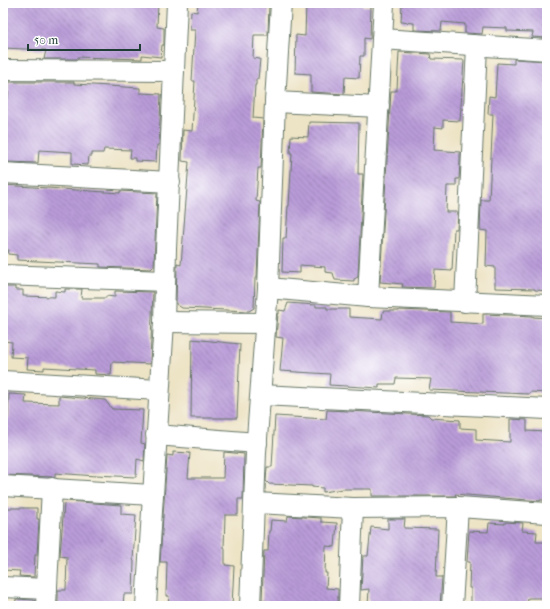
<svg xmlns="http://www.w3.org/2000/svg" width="550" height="609" font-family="'IM FELL French Canon',serif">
<defs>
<pattern id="building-back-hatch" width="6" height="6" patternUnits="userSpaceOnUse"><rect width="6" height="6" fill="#b99bd8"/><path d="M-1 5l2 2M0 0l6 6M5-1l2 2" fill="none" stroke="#9680b0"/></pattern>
</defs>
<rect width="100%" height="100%" fill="#fff"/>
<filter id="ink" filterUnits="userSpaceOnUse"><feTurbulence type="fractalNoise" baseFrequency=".025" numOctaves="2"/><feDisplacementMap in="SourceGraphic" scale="8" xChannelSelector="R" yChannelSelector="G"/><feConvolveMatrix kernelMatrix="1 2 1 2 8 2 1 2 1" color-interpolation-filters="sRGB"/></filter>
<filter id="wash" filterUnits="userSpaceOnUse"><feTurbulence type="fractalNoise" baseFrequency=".012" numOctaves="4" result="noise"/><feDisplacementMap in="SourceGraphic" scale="16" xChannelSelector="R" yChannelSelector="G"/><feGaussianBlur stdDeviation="0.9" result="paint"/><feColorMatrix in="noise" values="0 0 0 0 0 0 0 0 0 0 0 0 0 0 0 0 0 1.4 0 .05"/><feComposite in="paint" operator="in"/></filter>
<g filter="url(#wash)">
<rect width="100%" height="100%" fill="#ede3c5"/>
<g id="blocks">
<g fill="url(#building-back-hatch)">
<path d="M3,3H158L157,27L164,28V45H162L161,57L142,55V59L78,57V59H44L46,50L3,48Z"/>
<path d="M198,3H269L268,35H254L253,58L260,59L258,79H256V85H255L253,118L263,119L261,168H258L256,201L260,202L257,278H255L254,308L249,311L182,308L176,304L177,264L181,265L189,162L182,161L183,130L192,131L195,81H192L195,30H190L191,11L197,12Z"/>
<path d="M306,3H363V6H371L370,39L364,38V56H360L359,78L345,77L344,94L311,92V74L295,73L296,35L305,36Z"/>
<path d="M402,3H547V38L532,37L533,32L507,31V28L483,27L482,34L465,33V24L442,22L441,31L414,30V23L401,22Z"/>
<path d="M399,52L430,54L431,59L464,60L460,121L443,120V128L435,127L434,150L460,152V162L459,179H456V186H447L446,212H458L457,229H454L452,271L435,270L434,288L402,287L403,284L380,282L391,91H396L397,89Z"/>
<path d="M514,59L547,61V291L535,290V289L495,288V267L486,266L487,231L480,230L481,200H489L493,114H488L489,96L495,97L497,63L514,64Z"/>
<path d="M9,82H74V84L93,85L140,88V93L161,94L159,145H157L156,162L135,161V158H130L131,150L104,149L103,153H92V156H89L88,165L72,164V152L39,150L38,163L5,162V153L3,152V98H8Z"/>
<path d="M309,122L359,123L358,174H363L358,277L354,279V281L335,280L333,273L325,272V267L300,265V273L282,272L283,238H286L288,206H289L292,153H290L291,136L308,137Z"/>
<path d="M4,185L120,193V191L157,193L154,266L151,269L100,267V264L17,260V255L8,254L9,250H3Z"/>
<path d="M3,287H15V290H23V296L55,297V291L65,292V289H82L81,298H106V296L115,297V291L153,292L150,364L112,362L111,375L95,374V370L44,367V370L27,369L28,358L11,357L12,342L3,341Z"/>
<path d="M288,303L316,305V307H327V309H349V317L382,319L383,311H399V310L450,312V322L483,324V314L533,316V317L547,318V393L530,392L529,394L429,390L431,379L396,378L395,384H379V388L329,385L330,374L280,371L283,338L276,337L278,314H279V310L285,311Z"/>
<path d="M192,339L240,344L237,418H191Z"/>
<path d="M9,394L26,395L25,403L59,404V396L105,400L112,409L143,410L141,443L145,444L144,461L137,459L136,477L96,475V476L55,473V477L3,475V417L8,418Z"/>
<path d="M327,410L428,415L431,418L460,420V428L476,429V440L510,442V419L527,420V431L547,432V500H540V501L455,494L456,496H372V489H343L323,492V488L312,487V486L269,484L266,481L267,467H272L275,416L326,419Z"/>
<path d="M173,452L190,453L188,478H223L224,452L244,454L243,499H238V515H225L224,548H225V565L234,566L232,606H168L169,596H166L167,562H160L167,455L173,456Z"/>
<path d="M67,501L121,505V514L136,515L133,560L134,561L133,594H124L123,606H58V590H66L67,557L60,556L64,504Z"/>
<path d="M3,508H37V519H39V521L37,555H35L34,577L19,576L20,571L3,570Z"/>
<path d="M288,516L321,518V522L337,523L335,547L326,546L325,573H327L326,588L338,589V606H266V601H262L264,551H268L269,531H270L271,520L287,521Z"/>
<path d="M388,519H405L404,528L438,529L436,577H442L440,606H368L369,589L361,590L363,556H368L371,527L388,529Z"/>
<path d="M505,522L523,523L522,531L537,532L536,542H547V598H528L527,606H471V588H469L470,562H467L469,531L488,532L489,523L505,524Z"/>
<path d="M16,599L34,600L35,606H15Z"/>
</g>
</g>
</g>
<g filter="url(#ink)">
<use href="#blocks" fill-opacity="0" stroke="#677767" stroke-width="1"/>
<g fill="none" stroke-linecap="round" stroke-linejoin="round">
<defs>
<g id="minor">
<path d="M382,39L547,50"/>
<path d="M3,70L174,71"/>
<path d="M275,102L379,107"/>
<path d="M3,173L170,182"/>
<path d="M3,275L165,281"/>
<path d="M268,288L368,297L547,305"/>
<path d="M368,297L384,3"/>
<path d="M465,302L477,46"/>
<path d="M164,322L265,323"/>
<path d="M3,381L159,390"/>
<path d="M261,395L547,409"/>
<path d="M156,435L257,443"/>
<path d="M3,486L152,495"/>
<path d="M255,503L353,508L458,507L547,513"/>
<path d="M3,587L47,589"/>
<path d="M46,606L52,488"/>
<path d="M146,606L164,322L166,249L177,3"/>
<path d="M250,606L256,452L268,288L275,102L281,3"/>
<path d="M349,606L353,508"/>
<path d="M452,606L458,507"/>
</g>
</defs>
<use href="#minor" stroke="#677767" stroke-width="22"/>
<use href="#minor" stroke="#fff" stroke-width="20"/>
</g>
</g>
<rect width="550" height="609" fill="none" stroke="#fff" stroke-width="16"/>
<path d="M28 44v6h112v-6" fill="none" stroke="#1f3d34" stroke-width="2"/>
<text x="34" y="44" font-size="12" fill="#1f3d34" stroke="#ffffff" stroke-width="3" paint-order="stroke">50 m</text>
</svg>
